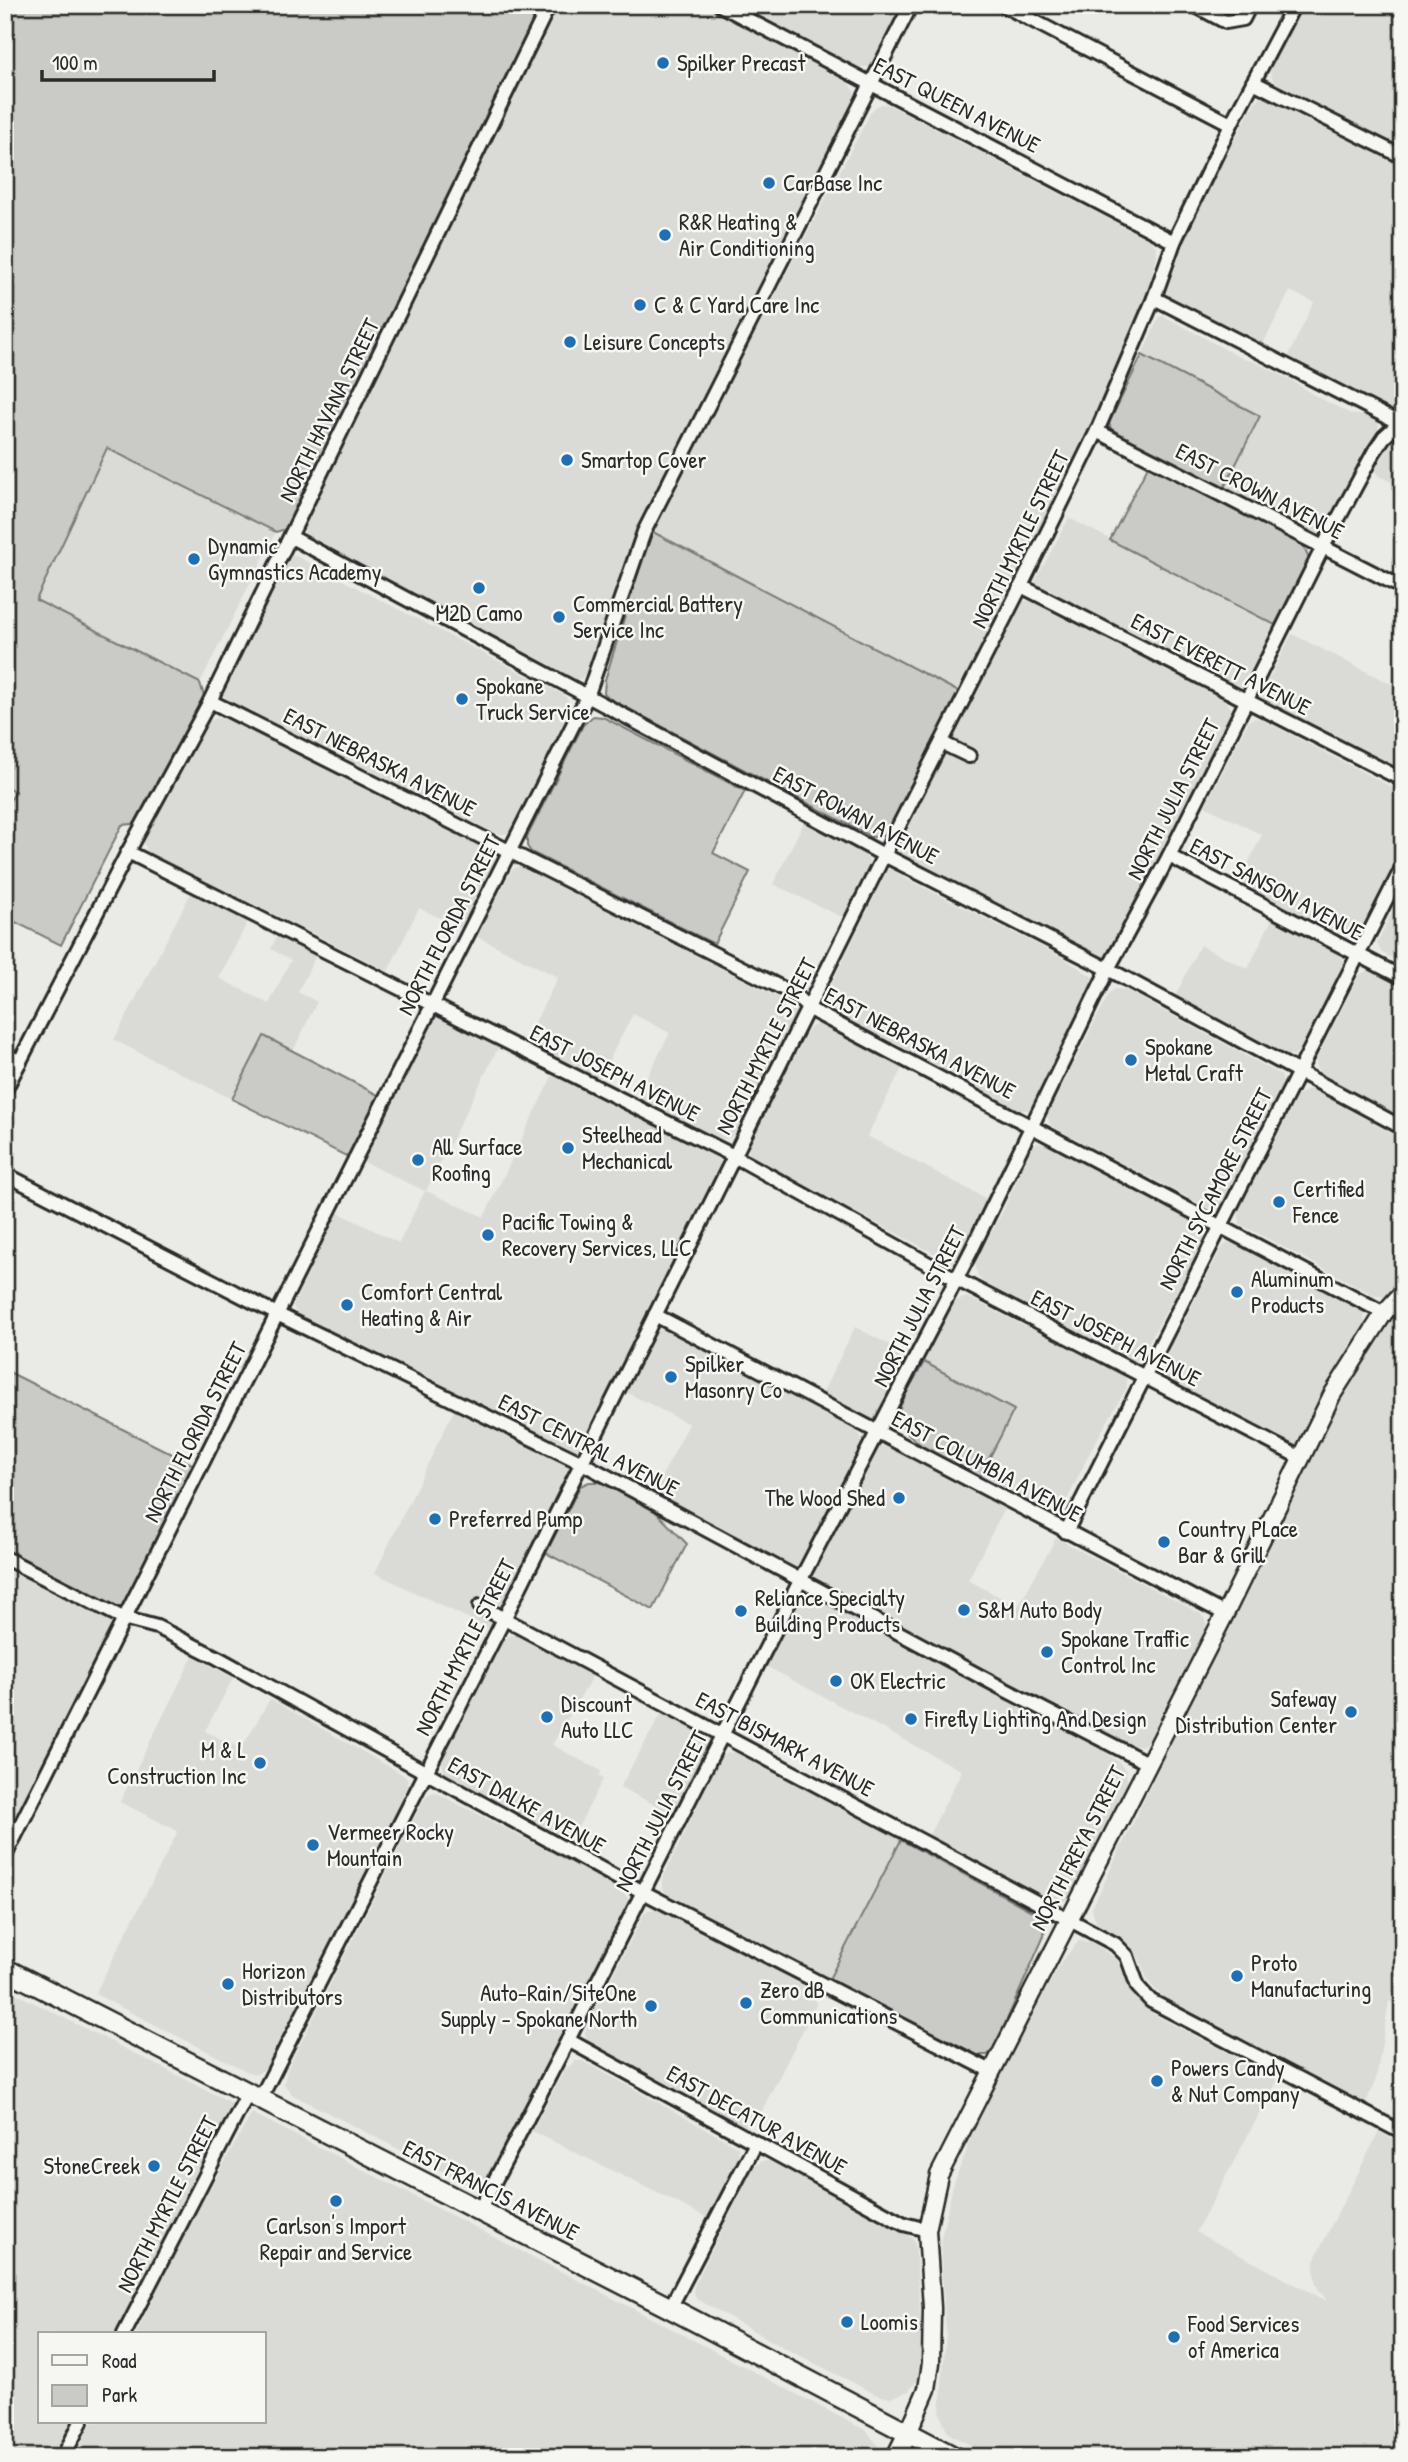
<svg xmlns="http://www.w3.org/2000/svg" width="1408" height="2462" font-family="'Patrick Hand',sans-serif">
<rect width="100%" height="100%" fill="#eaeae6"/>
<filter id="ink" filterUnits="userSpaceOnUse"><feTurbulence type="fractalNoise" baseFrequency=".0143" numOctaves="2"/><feDisplacementMap in="SourceGraphic" scale="14" xChannelSelector="R" yChannelSelector="G"/><feConvolveMatrix kernelMatrix="1 2 1 2 8 2 1 2 1" color-interpolation-filters="sRGB"/></filter>
<g filter="url(#ink)">
<g fill="#dadad6">
<path d="M557,5H701L848,83L856,94L855,103L637,529L595,661L581,679L569,678L306,540L303,526L442,244Z"/>
<path d="M740,5H905L878,58L873,64L867,67H858Z"/>
<path d="M1301,5H1403V148L1274,82L1270,73L1271,66Z"/>
<path d="M1261,97H1269L1403,166V407L1392,413L1287,359L1314,302L1290,291L1262,346L1167,298L1163,293V284L1173,254L1255,102Z"/>
<path d="M882,104L889,105L1151,241L1156,247L1157,255L1147,294L1095,422L959,692L651,531L870,114L875,107Z"/>
<path d="M1164,316L1243,359L1255,362L1293,381L1312,394L1351,414L1375,417L1379,422L1378,429L1366,447L1323,531L1316,535L1224,488L1260,416L1142,355L1159,317Z"/>
<path d="M1403,433V488L1379,476L1375,471L1387,449L1398,435Z"/>
<path d="M107,447L276,532L200,683L36,600Z"/>
<path d="M1069,518L1275,625L1246,683L1242,686L1232,684L1037,586L1035,581Z"/>
<path d="M294,555L564,695L568,700L571,707L569,715L511,831L505,834H499L487,829L346,759L232,707L223,694L225,683L287,557Z"/>
<path d="M1024,601H1030L1226,701L1231,708V715L1110,952L1105,957L1098,956L904,859L899,852L900,845L1019,606Z"/>
<path d="M1292,634L1403,690V773L1289,717L1263,697V691Z"/>
<path d="M216,718L230,720L485,847L494,857V862L465,930L419,908L388,971L148,852L143,842L207,722Z"/>
<path d="M1255,718L1261,719L1403,793V849L1362,928L1353,935H1346L1238,884L1262,835L1205,806L1246,726L1250,720Z"/>
<path d="M804,822L863,852L869,861V873L848,920L773,884Z"/>
<path d="M517,867L523,868L791,1004L796,1014L733,1136L725,1139L710,1137L636,1098L670,1033L633,1014L599,1079L525,1042L558,977L476,936L512,870Z"/>
<path d="M888,869H892L903,877L1062,957L1093,977L1092,987L1029,1110H1020L833,1011L827,1005L828,991Z"/>
<path d="M1403,889V965L1381,952L1377,943Z"/>
<path d="M191,893L248,921L219,978L269,1004L291,960L271,949L277,936L316,955L298,992L317,1002L293,1051L264,1036L232,1099L114,1040Z"/>
<path d="M1272,919L1337,952L1343,959L1342,966L1299,1051L1294,1055H1286L1175,997L1200,945L1248,969Z"/>
<path d="M1369,970L1403,986V1119L1326,1076L1319,1072L1316,1066V1060L1359,975Z"/>
<path d="M1115,989L1126,990L1281,1075L1283,1082L1281,1089L1222,1205L1218,1209L1208,1208L1055,1128L1049,1123L1048,1116L1051,1108L1109,994Z"/>
<path d="M440,1016H445L500,1044L426,1191L484,1217L555,1070L720,1160V1167L686,1243L627,1356L582,1451L577,1453L571,1452L300,1319L293,1306L337,1212L399,1243L425,1191L362,1161L435,1018Z"/>
<path d="M815,1025L823,1026L902,1068L867,1136L989,1200L958,1260L953,1263L750,1157L748,1145L809,1029Z"/>
<path d="M1309,1089L1316,1091L1403,1140V1283L1385,1297L1374,1295L1240,1224L1238,1212L1298,1095Z"/>
<path d="M1037,1143L1048,1145L1200,1225L1206,1232V1239L1141,1356L1137,1360L1127,1359L983,1282L978,1277L975,1263L1003,1211L1032,1147Z"/>
<path d="M1227,1243H1236L1363,1312L1365,1327L1360,1336L1302,1440L1292,1445L1284,1444L1167,1380L1161,1374L1162,1364L1221,1249Z"/>
<path d="M967,1297L1123,1375L1126,1379L1127,1387L1091,1450L1059,1517H1050L978,1480L1013,1410L924,1362L953,1302Z"/>
<path d="M1403,1307V2008L1389,2001L1376,2079L1365,2105L1164,1998L1149,1983L1139,1958L1131,1946L1096,1922L1092,1908L1265,1547L1338,1404L1377,1336Z"/>
<path d="M855,1327L911,1356L876,1420L870,1424L820,1398Z"/>
<path d="M664,1329L856,1430L861,1437L862,1446L797,1569L793,1570L652,1495L689,1424L626,1392L650,1339L658,1331Z"/>
<path d="M455,1408L567,1464L569,1469L558,1496L490,1629L375,1573Z"/>
<path d="M885,1445L897,1447L1005,1507L968,1580L1018,1607L1056,1538L1201,1614L1206,1622V1631L1154,1736L1147,1743L1140,1746H1127L1027,1697L815,1582L814,1568L873,1454L877,1448Z"/>
<path d="M5,1564L114,1618L116,1622L5,1842Z"/>
<path d="M808,1600L822,1601L887,1634L1104,1751L1119,1762L1126,1771L1128,1787L1073,1894L1067,1900L1054,1903L928,1837L962,1771L766,1666L797,1606Z"/>
<path d="M511,1635L522,1636L536,1643L593,1675L552,1745L601,1771L599,1776L603,1779L570,1843L443,1774V1759L496,1650L504,1639Z"/>
<path d="M193,1656L233,1678L205,1731L241,1749L270,1699L402,1774L407,1778L409,1786L271,2061L267,2068L256,2074L248,2072L95,1994L178,1831L120,1802Z"/>
<path d="M663,1711L701,1733L708,1742L707,1749L674,1815L620,1787Z"/>
<path d="M739,1752L901,1840L829,1979L666,1893L662,1887V1880L720,1759L728,1753Z"/>
<path d="M435,1792L622,1889L628,1899L626,1909L487,2179L483,2184L476,2186H471L293,2095L284,2084L287,2070L423,1801L429,1794Z"/>
<path d="M654,1909H659L747,1954L815,1993L816,2005L758,2118L749,2126L739,2124L587,2042L585,2032L587,2026L644,1914L648,1910Z"/>
<path d="M1079,1941L1091,1942L1117,1959L1130,1989L1140,2002L1153,2014L1278,2079L1196,2232L1327,2301L1316,2285L1314,2267L1316,2256L1379,2132L1401,2144L1403,2457H993L948,2433L940,2413L946,2333L941,2259V2238L953,2185L965,2155L977,2116L1062,1961Z"/>
<path d="M5,1988L234,2104L118,2334H40V2422H73L56,2457H5Z"/>
<path d="M575,2061H582L614,2078L738,2147L739,2157L708,2218L532,2131L564,2071Z"/>
<path d="M252,2113L628,2306L867,2431L878,2446L880,2457H75L92,2422H264V2334H136L183,2237Z"/>
<path d="M762,2161H770L866,2212L909,2236L915,2242L922,2338L918,2379L909,2391L891,2398L877,2395L777,2344L697,2299L694,2293V2286L753,2168Z"/>
</g>
<g fill="#cacac7" stroke="#7a7a79" stroke-width="2">
<path d="M5,5H545L289,528L276,532L107,448L36,600L200,683L204,696L142,823L122,825L61,945L5,917V807L16,792L5,786Z"/>
<path d="M1142,355L1260,416L1224,488L1112,431L1109,423Z"/>
<path d="M1148,466L1303,545L1309,559L1275,625L1110,540Z"/>
<path d="M651,531L959,692L890,829L882,836L872,837L610,699L604,693L605,680Z"/>
<path d="M593,716L603,717L745,791L713,853L750,872L714,944L531,852L527,846V837L583,725Z"/>
<path d="M264,1036L380,1096L350,1158L232,1099Z"/>
<path d="M924,1362L1014,1410L978,1480C958,1468 894,1438 899,1411C902,1397 917,1376 924,1362Z"/>
<path d="M5,1370L196,1466L126,1606L120,1609L5,1551Z"/>
<path d="M589,1482H600L652,1508L687,1544L653,1610L546,1553L580,1486Z"/>
<path d="M901,1840L1041,1916L1045,1924L1044,1936L993,2051L987,2055H977L829,1979Z"/>
</g>
<g fill="none" stroke-linecap="round" stroke-linejoin="round">
<defs>
<g id="minor">
<path d="M720,5L1174,242"/>
<path d="M1003,5L1231,124"/>
<path d="M1194,5L1226,22L1243,19L1250,5"/>
<path d="M1253,82L1403,157"/>
<path d="M1154,298L1403,425"/>
<path d="M1097,431L1403,588"/>
<path d="M291,537L884,855L1108,969L1403,1128"/>
<path d="M1021,586L1403,780"/>
<path d="M210,701L794,994L809,1009L1384,1313"/>
<path d="M942,743L969,756"/>
<path d="M128,852L734,1156L956,1279L1301,1458"/>
<path d="M1169,856L1403,978"/>
<path d="M5,1054L20,1062"/>
<path d="M5,1090L128,852L210,701L549,5"/>
<path d="M5,1174L279,1315L582,1463L1000,1687L1149,1764"/>
<path d="M655,1315L1225,1614"/>
<path d="M1066,1532L1403,866"/>
<path d="M5,1558L123,1618L157,1627L218,1658L643,1892L991,2071"/>
<path d="M480,1606L1115,1944L1127,1956L1138,1987L1151,2001L1403,2133"/>
<path d="M5,1856L587,697L644,532L911,5"/>
<path d="M568,2040L904,2224L927,2230"/>
<path d="M260,2099L504,1619L884,855L1021,586L1097,431L1154,298L1174,242L1231,124L1294,5"/>
<path d="M479,2211L568,2040L801,1579L971,1251L1108,969L1169,856L1323,547L1374,452L1384,437L1403,420"/>
<path d="M670,2308L756,2143"/>
<path d="M124,2334L248,2093"/>
<path d="M63,2457L81,2422"/>
</g>
<path id="tertiary" d="M908,2433L927,2389L931,2363L932,2308L927,2230L939,2175L1225,1614L1332,1395L1384,1313L1403,1292"/>
<path id="secondary" d="M896,2457L908,2433"/>
<path id="primary" d="M5,1969L670,2308L954,2457"/>
</defs>
<use href="#minor" stroke="#2b2b2b" stroke-width="18"/>
<use href="#tertiary" stroke="#2b2b2b" stroke-width="21"/>
<use href="#secondary" stroke="#2b2b2b" stroke-width="23"/>
<use href="#primary" stroke="#2b2b2b" stroke-width="24"/>
<use href="#minor" stroke="#f6f6f2" stroke-width="12"/>
<use href="#tertiary" stroke="#f6f6f2" stroke-width="16"/>
<use href="#secondary" stroke="#f6f6f2" stroke-width="18"/>
<use href="#primary" stroke="#f6f6f2" stroke-width="19"/>
</g>
</g>
<g fill="#1f6fb2" stroke="#f6f6f2" stroke-width="2.5">
<circle cx="663" cy="63" r="7"/>
<circle cx="769" cy="183" r="7"/>
<circle cx="665" cy="235" r="7"/>
<circle cx="640" cy="305" r="7"/>
<circle cx="570" cy="342" r="7"/>
<circle cx="567" cy="460" r="7"/>
<circle cx="194" cy="559" r="7"/>
<circle cx="479" cy="588" r="7"/>
<circle cx="559" cy="617" r="7"/>
<circle cx="462" cy="699" r="7"/>
<circle cx="1131" cy="1060" r="7"/>
<circle cx="568" cy="1148" r="7"/>
<circle cx="418" cy="1160" r="7"/>
<circle cx="1279" cy="1202" r="7"/>
<circle cx="488" cy="1235" r="7"/>
<circle cx="1237" cy="1292" r="7"/>
<circle cx="347" cy="1305" r="7"/>
<circle cx="671" cy="1377" r="7"/>
<circle cx="899" cy="1498" r="7"/>
<circle cx="435" cy="1519" r="7"/>
<circle cx="1164" cy="1542" r="7"/>
<circle cx="964" cy="1610" r="7"/>
<circle cx="741" cy="1611" r="7"/>
<circle cx="1047" cy="1652" r="7"/>
<circle cx="836" cy="1681" r="7"/>
<circle cx="1351" cy="1712" r="7"/>
<circle cx="547" cy="1717" r="7"/>
<circle cx="911" cy="1719" r="7"/>
<circle cx="260" cy="1763" r="7"/>
<circle cx="313" cy="1845" r="7"/>
<circle cx="1237" cy="1976" r="7"/>
<circle cx="228" cy="1984" r="7"/>
<circle cx="746" cy="2003" r="7"/>
<circle cx="651" cy="2006" r="7"/>
<circle cx="1157" cy="2081" r="7"/>
<circle cx="154" cy="2166" r="7"/>
<circle cx="336" cy="2201" r="7"/>
<circle cx="847" cy="2322" r="7"/>
<circle cx="1174" cy="2337" r="7"/>
</g>
<g text-anchor="middle" stroke-width="5" stroke-linejoin="round" paint-order="stroke">
<g font-size="23" fill="#2b2b2b" stroke="#f6f6f2" text-anchor="start">
<text x="677" y="71">Spilker Precast</text>
<text x="783" y="191">CarBase Inc</text>
<text x="679" y="230">R&amp;R Heating &amp;<tspan x="679" dy="26">Air Conditioning</tspan></text>
<text x="654" y="313">C &amp; C Yard Care Inc</text>
<text x="584" y="350">Leisure Concepts</text>
<text x="581" y="468">Smartop Cover</text>
<text x="208" y="554">Dynamic<tspan x="208" dy="26">Gymnastics Academy</tspan></text>
<text x="573" y="612">Commercial Battery<tspan x="573" dy="26">Service Inc</tspan></text>
<text x="479" y="621" text-anchor="middle">M2D Camo</text>
<text x="476" y="694">Spokane<tspan x="476" dy="26">Truck Service</tspan></text>
<text x="1145" y="1055">Spokane<tspan x="1145" dy="26">Metal Craft</tspan></text>
<text x="582" y="1143">Steelhead<tspan x="582" dy="26">Mechanical</tspan></text>
<text x="432" y="1155">All Surface<tspan x="432" dy="26">Roofing</tspan></text>
<text x="1293" y="1197">Certified<tspan x="1293" dy="26">Fence</tspan></text>
<text x="502" y="1230">Pacific Towing &amp;<tspan x="502" dy="26">Recovery Services, LLC</tspan></text>
<text x="1251" y="1287">Aluminum<tspan x="1251" dy="26">Products</tspan></text>
<text x="361" y="1300">Comfort Central<tspan x="361" dy="26">Heating &amp; Air</tspan></text>
<text x="685" y="1372">Spilker<tspan x="685" dy="26">Masonry Co</tspan></text>
<text x="885" y="1506" text-anchor="end">The Wood Shed</text>
<text x="449" y="1527">Preferred Pump</text>
<text x="1178" y="1537">Country PLace<tspan x="1178" dy="26">Bar &amp; Grill</tspan></text>
<text x="755" y="1606">Reliance Specialty<tspan x="755" dy="26">Building Products</tspan></text>
<text x="978" y="1618">S&amp;M Auto Body</text>
<text x="1061" y="1647">Spokane Traffic<tspan x="1061" dy="26">Control Inc</tspan></text>
<text x="850" y="1689">OK Electric</text>
<text x="1337" y="1707" text-anchor="end">Safeway<tspan x="1337" dy="26">Distribution Center</tspan></text>
<text x="561" y="1712">Discount<tspan x="561" dy="26">Auto LLC</tspan></text>
<text x="925" y="1727">Firefly Lighting And Design</text>
<text x="246" y="1758" text-anchor="end">M &amp; L<tspan x="246" dy="26">Construction Inc</tspan></text>
<text x="327" y="1840">Vermeer Rocky<tspan x="327" dy="26">Mountain</tspan></text>
<text x="1251" y="1971">Proto<tspan x="1251" dy="26">Manufacturing</tspan></text>
<text x="242" y="1979">Horizon<tspan x="242" dy="26">Distributors</tspan></text>
<text x="760" y="1998">Zero dB<tspan x="760" dy="26">Communications</tspan></text>
<text x="637" y="2001" text-anchor="end">Auto-Rain/SiteOne<tspan x="637" dy="26">Supply - Spokane North</tspan></text>
<text x="1171" y="2076">Powers Candy<tspan x="1171" dy="26">&amp; Nut Company</tspan></text>
<text x="140" y="2174" text-anchor="end">StoneCreek</text>
<text x="336" y="2234" text-anchor="middle">Carlson's Import<tspan x="336" dy="26">Repair and Service</tspan></text>
<text x="861" y="2330">Loomis</text>
<text x="1188" y="2332">Food Services<tspan x="1188" dy="26">of America</tspan></text>
</g>
<g font-size="23" fill="#2b2b2b" stroke="#f6f6f2">
<text transform="translate(957 105) rotate(27)" y="8">EAST QUEEN AVENUE</text>
<text transform="translate(329 410) rotate(-64)" y="8">NORTH HAVANA STREET</text>
<text transform="translate(1260 491) rotate(27)" y="8">EAST CROWN AVENUE</text>
<text transform="translate(1020 539) rotate(-64)" y="8">NORTH MYRTLE STREET</text>
<text transform="translate(1221 664) rotate(27)" y="8">EAST EVERETT AVENUE</text>
<text transform="translate(380 762) rotate(27)" y="8">EAST NEBRASKA AVENUE</text>
<text transform="translate(1173 799) rotate(-63)" y="8">NORTH JULIA STREET</text>
<text transform="translate(856 815) rotate(28)" y="8">EAST ROWAN AVENUE</text>
<text transform="translate(1277 889) rotate(28)" y="8">EAST SANSON AVENUE</text>
<text transform="translate(449 925) rotate(-63)" y="8">NORTH FLORIDA STREET</text>
<text transform="translate(920 1043) rotate(28)" y="8">EAST NEBRASKA AVENUE</text>
<text transform="translate(766 1046) rotate(-63)" y="8">NORTH MYRTLE STREET</text>
<text transform="translate(615 1073) rotate(27)" y="8">EAST JOSEPH AVENUE</text>
<text transform="translate(1215 1189) rotate(-63)" y="8">NORTH SYCAMORE STREET</text>
<text transform="translate(919 1306) rotate(-63)" y="8">NORTH JULIA STREET</text>
<text transform="translate(1116 1338) rotate(27)" y="8">EAST JOSEPH AVENUE</text>
<text transform="translate(195 1432) rotate(-63)" y="8">NORTH FLORIDA STREET</text>
<text transform="translate(589 1445) rotate(27)" y="8">EAST CENTRAL AVENUE</text>
<text transform="translate(987 1466) rotate(28)" y="8">EAST COLUMBIA AVENUE</text>
<text transform="translate(465 1647) rotate(-63)" y="8">NORTH MYRTLE STREET</text>
<text transform="translate(785 1744) rotate(28)" y="8">EAST BISMARK AVENUE</text>
<text transform="translate(527 1805) rotate(29)" y="8">EAST DALKE AVENUE</text>
<text transform="translate(661 1811) rotate(-63)" y="8">NORTH JULIA STREET</text>
<text transform="translate(1078 1848) rotate(-63)" y="8">NORTH FREYA STREET</text>
<text transform="translate(757 2120) rotate(29)" y="8">EAST DECATUR AVENUE</text>
<text transform="translate(491 2190) rotate(27)" y="8">EAST FRANCIS AVENUE</text>
<text transform="translate(167 2204) rotate(-63)" y="8">NORTH MYRTLE STREET</text>
</g>
</g>
<rect width="1408" height="2462" fill="none" stroke="#f6f6f2" stroke-width="28"/>
<rect x="14" y="14" width="1380" height="2434" fill="none" stroke="#2b2b2b" stroke-width="2.5" filter="url(#ink)"/>
<rect x="38" y="2332" width="228" height="91" fill="#f6f6f2" stroke="#a5a5a2" stroke-width="2"/>
<rect x="52" y="2355" width="35" height="10" fill="#f6f6f2" stroke="#a5a5a2" stroke-width="2"/>
<text x="102" y="2368" font-size="21" fill="#2b2b2b">Road</text>
<rect x="52" y="2385" width="35" height="21" fill="#cacac7" stroke="#a5a5a2" stroke-width="2"/>
<text x="102" y="2402" font-size="21" fill="#2b2b2b">Park</text>
<path d="M42 70v10h172v-10" fill="none" stroke="#2b2b2b" stroke-width="3.5"/>
<text x="52" y="70" font-size="21" fill="#2b2b2b" stroke="#f6f6f2" stroke-width="5" paint-order="stroke">100 m</text>
</svg>
